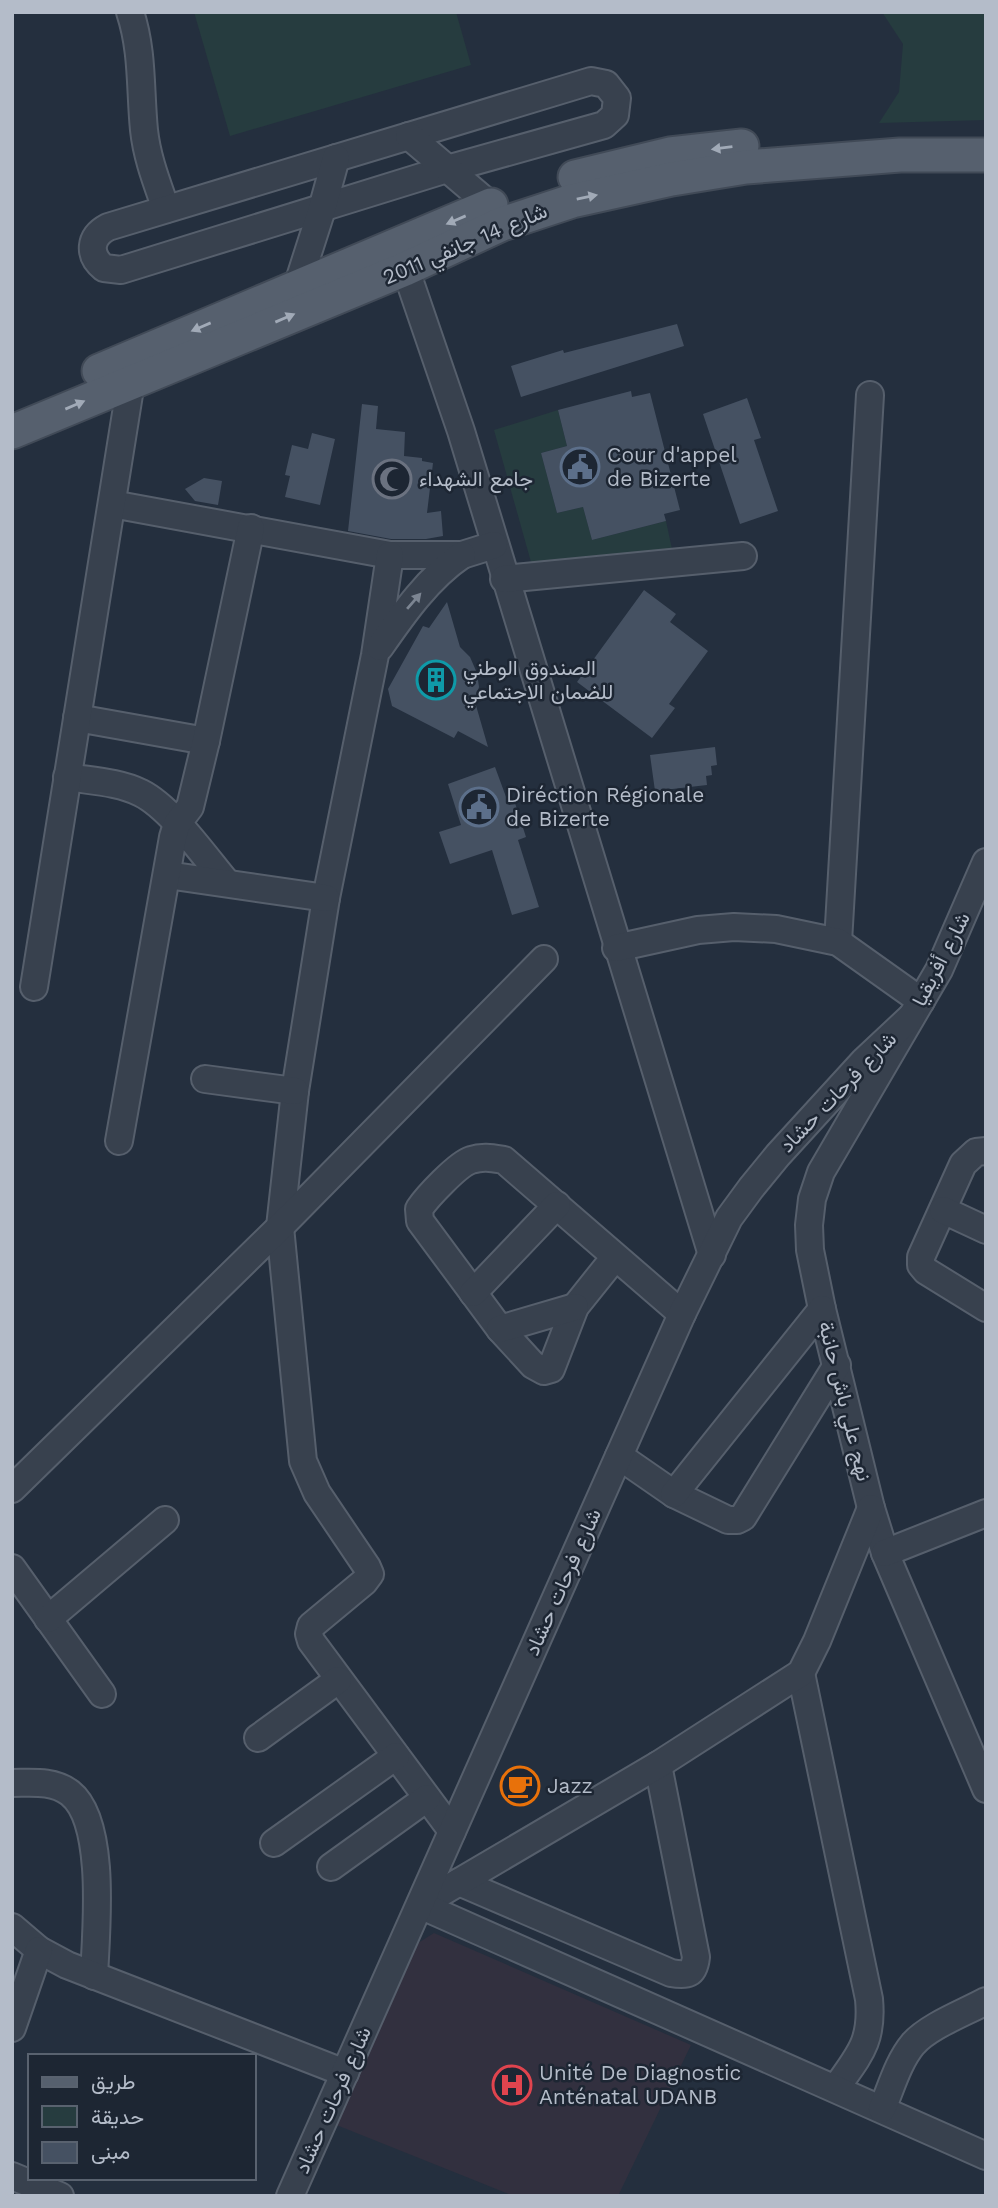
<svg xmlns="http://www.w3.org/2000/svg" width="998" height="2208" font-family="'Work Sans',Vazirmatn,sans-serif">
<rect width="100%" height="100%" fill="#242f3e"/>
<path fill="#32303f" d="M434,1933L691,2045L618,2196H514L334,2124L415,1945Z"/>
<g fill="#263c3f">
<path d="M194,12H456L471,65L230,136Z"/>
<path d="M882,12H986V120L879,123L899,92L903,44Z"/>
<path d="M558,410L567,446L541,453L557,513L583,507L592,540L666,521L672,549L531,562L494,430Z"/>
</g>
<g fill="#455162">
<path d="M677,324L684,346L521,397L511,366L563,350L564,353Z"/>
<path d="M631,391L632,397L650,393L680,510L664,514L666,521L592,540L583,507L557,513L541,453L567,446L558,410Z"/>
<path d="M747,398L761,438L754,440L778,511L740,524L703,414Z"/>
<path d="M362,404L378,406L376,429L405,432L404,456L422,458V461L433,463L427,513L441,511L443,536L426,539H391L348,531Z"/>
<path d="M312,433L335,439L320,505L285,497L290,476L285,475L292,445L308,449Z"/>
<path d="M204,478L222,481L218,505L195,501L185,489Z"/>
<path d="M644,590L676,614L670,622L708,651L669,704L675,708L652,738L577,682Z"/>
<path d="M447,602L460,647L470,657L477,673L479,687L475,702L488,747L458,731L454,738L392,706L388,689L423,626L429,628Z"/>
<path d="M715,747L717,765L711,766L712,775L706,776L707,785L655,791L650,755Z"/>
<path d="M495,767L509,805L515,803L526,837L518,840L539,907L512,915L492,850L450,864L439,832L461,825L448,784Z"/>
</g>
<g fill="none" stroke-linecap="round" stroke-linejoin="round">
<defs>
<g id="minor">
<path d="M130,12C143,51 140,90 144,130C147,158 157,183 166,209"/>
<path d="M591,81L606,84L617,98L615,115L604,125L447,169L121,270L104,268C88,255 89,237 108,227Z"/>
<path d="M409,136L490,205"/>
<path d="M399,250L461,431L712,1255"/>
<path d="M297,287L322,209L336,158"/>
<path d="M112,504L390,555H462L494,545"/>
<path d="M390,555L375,655L326,898L295,1091L280,1227L303,1461L317,1493L367,1567L370,1574L364,1582L311,1626L309,1634L311,1641L452,1831"/>
<path d="M504,579L743,556"/>
<path d="M380,647C403,614 428,578 462,555"/>
<path d="M77,718L206,741"/>
<path d="M67,777C92,781 119,782 141,793C171,808 205,857 227,883"/>
<path d="M986,862L939,970L821,1172L812,1199L809,1225L810,1250L822,1309L871,1508L885,1553L986,1789"/>
<path d="M167,875L326,898"/>
<path d="M838,942L870,395"/>
<path d="M616,948L698,930L734,927L776,929L838,942L921,1001"/>
<path d="M34,987L131,382"/>
<path d="M205,1079L295,1091"/>
<path d="M119,1141L173,837L177,824L190,807L206,741L251,528"/>
<path d="M986,1151L976,1152L963,1164L921,1257V1265L926,1271L986,1308"/>
<path d="M943,1210L986,1230"/>
<path d="M615,1257L575,1307L551,1369L544,1371L533,1365L500,1329L420,1221L419,1209C427,1197 458,1164 471,1160C483,1156 492,1158 504,1160L682,1314"/>
<path d="M473,1293L557,1205"/>
<path d="M500,1329L575,1307"/>
<path d="M619,1456L674,1494L728,1520H737L743,1517L837,1365"/>
<path d="M12,1489L280,1227L544,959"/>
<path d="M674,1494L822,1309"/>
<path d="M885,1553L986,1513"/>
<path d="M12,1568L102,1694"/>
<path d="M48,1619L165,1520"/>
<path d="M801,1673L869,1999C873,2042 859,2055 836,2088"/>
<path d="M258,1738L338,1680"/>
<path d="M12,1783C31,1783 53,1780 70,1793C107,1822 96,1932 94,1976"/>
<path d="M274,1843L396,1756"/>
<path d="M331,1867L427,1798"/>
<path d="M459,1882L671,1973C687,1976 694,1975 696,1957L658,1765"/>
<path d="M420,1905L658,1765L801,1673L817,1641L871,1508"/>
<path d="M420,1905L986,2156"/>
<path d="M12,1927L39,1950L67,1965L345,2073"/>
<path d="M12,2028L39,1950"/>
<path d="M882,2109C891,2088 898,2062 913,2044C929,2026 964,2013 986,2001"/>
<path d="M12,2176L60,2196"/>
<path d="M290,2196L682,1314L729,1218L751,1188L778,1155L864,1061L911,1017"/>
</g>
<g id="major">
<path d="M575,177L670,154L742,146"/>
<path d="M99,371L491,205"/>
<path d="M12,432L405,269L502,224L572,201L672,179L746,167L900,155H986"/>
</g>
</defs>
<use href="#minor" stroke="#565f6c" stroke-width="30"/>
<use href="#major" stroke="#414a57" stroke-width="37"/>
<use href="#minor" stroke="#38414e" stroke-width="26"/>
<use href="#major" stroke="#56606e" stroke-width="33"/>
</g>
<defs><path id="oneway-solid" d="M-6-.8H1V-3.2L6.5 0L1 3.2V.8H-6Z" transform="scale(1.75)"/></defs>
<g fill="#a1aab7">
<use href="#oneway-solid" transform="translate(722 148) rotate(173)"/>
<use href="#oneway-solid" transform="translate(587 197) rotate(-12)"/>
<use href="#oneway-solid" transform="translate(456 220) rotate(157)"/>
<use href="#oneway-solid" transform="translate(285 318) rotate(-23)"/>
<use href="#oneway-solid" transform="translate(201 327) rotate(157)"/>
<use href="#oneway-solid" transform="translate(75 405) rotate(-23)"/>
</g>
<use fill="#7c8592" href="#oneway-solid" transform="translate(414 601) rotate(-49)"/>
<defs>
<symbol id="civic-ring" viewBox="-11 -11 22 22"><circle r="9.5" fill="#1d2633" stroke="#5c6f8a" stroke-width="1.5"/><path d="M-.6-6.5H3V-4.5H.6V-3L4-1V1h2V6H-6V1h2V-1L-.6-3ZM-1.2 2.5V6h2.4V2.5Z" fill="#5c6f8a"/></symbol>
<symbol id="mosque-ring" viewBox="-11 -11 22 22"><circle r="9.5" fill="#1d2633" stroke="#6b7280" stroke-width="1.5"/><path d="M3.5-4.9A6 6 0 1 0 3.5 4.9A5 5 0 1 1 3.5-4.9Z" fill="#6b7280"/></symbol>
<symbol id="building-ring" viewBox="-11 -11 22 22"><circle r="9.5" fill="#1d2633" stroke="#0f9aa8" stroke-width="1.5"/><path d="M-4-6H4V6H1V3H-1V6H-4ZM-2.5-4.3h1.7v1.8h-1.7ZM.8-4.3h1.7v1.8H.8ZM-2.5-1h1.7V.8h-1.7ZM.8-1h1.7V.8H.8Z" fill="#0f9aa8"/></symbol>
<symbol id="cafe-ring" viewBox="-11 -11 22 22"><circle r="9.5" fill="#1d2633" stroke="#e8710a" stroke-width="1.5"/><path d="M-5.5-4.5H6V0H3Q3 3.5 0 3.5H-2.5Q-5.5 3.5-5.5 0ZM3-3.2v2h1.7v-2ZM-6 4.5H4V6H-6Z" fill="#e8710a"/></symbol>
<symbol id="hospital-ring" viewBox="-11 -11 22 22"><circle r="9.5" fill="#1d2633" stroke="#e0444e" stroke-width="1.5"/><path d="M-5-5h3v3.5h4V-5h3V5h-3V1.5h-4V5h-3Z" fill="#e0444e"/></symbol>
</defs>
<g fill-rule="evenodd">
<use href="#civic-ring" x="558" y="445" width="44" height="44"/>
<use href="#mosque-ring" x="370" y="457" width="44" height="44"/>
<use href="#building-ring" x="414" y="658" width="44" height="44"/>
<use href="#civic-ring" x="457" y="785" width="44" height="44"/>
<use href="#cafe-ring" x="498" y="1764" width="44" height="44"/>
<use href="#hospital-ring" x="490" y="2063" width="44" height="44"/>
</g>
<g text-anchor="middle" stroke-width="5" stroke-linejoin="round" paint-order="stroke">
<g font-size="21" fill="#b4bcc9" stroke="#1d2633">
<text transform="translate(465 244) rotate(-23)" y="7">شارع 14 جانفي 2011</text>
<text transform="translate(941 959) rotate(-63)" y="7">شارع أفريقيا</text>
<text transform="translate(838 1092) rotate(-46)" y="7">شارع فرحات حشاد</text>
<text transform="translate(845 1401) rotate(76)" y="7">نهج علي باش حانبة</text>
<text transform="translate(563 1582) rotate(-66)" y="7">شارع فرحات حشاد</text>
<text transform="translate(333 2100) rotate(-66)" y="7">شارع فرحات حشاد</text>
</g>
<g font-size="21" fill="#b4bcc9" stroke="#1d2633" text-anchor="start">
<text x="607" y="462">Cour d'appel<tspan x="607" dy="24">de Bizerte</tspan></text>
<text x="419" y="486">جامع الشهداء</text>
<text x="463" y="675">الصندوق الوطني<tspan x="463" dy="24">للضمان الاجتماعي</tspan></text>
<text x="506" y="802">Diréction Régionale<tspan x="506" dy="24">de Bizerte</tspan></text>
<text x="547" y="1793">Jazz</text>
<text x="539" y="2080">Unité De Diagnostic<tspan x="539" dy="24">Anténatal UDANB</tspan></text>
</g>
</g>
<rect width="998" height="2208" fill="none" stroke="#b4bcc9" stroke-width="28"/>
<rect x="28" y="2054" width="228" height="126" fill="#1d2633" stroke="#59626f" stroke-width="2"/>
<rect x="42" y="2077" width="35" height="10" fill="#56606e" stroke="#59626f" stroke-width="2"/>
<text x="91" y="2089" font-size="21" fill="#b4bcc9">طريق</text>
<rect x="42" y="2106" width="35" height="21" fill="#263c3f" stroke="#59626f" stroke-width="2"/>
<text x="91" y="2124" font-size="21" fill="#b4bcc9">حديقة</text>
<rect x="42" y="2142" width="35" height="21" fill="#455162" stroke="#59626f" stroke-width="2"/>
<text x="91" y="2159" font-size="21" fill="#b4bcc9">مبنى</text>
</svg>
